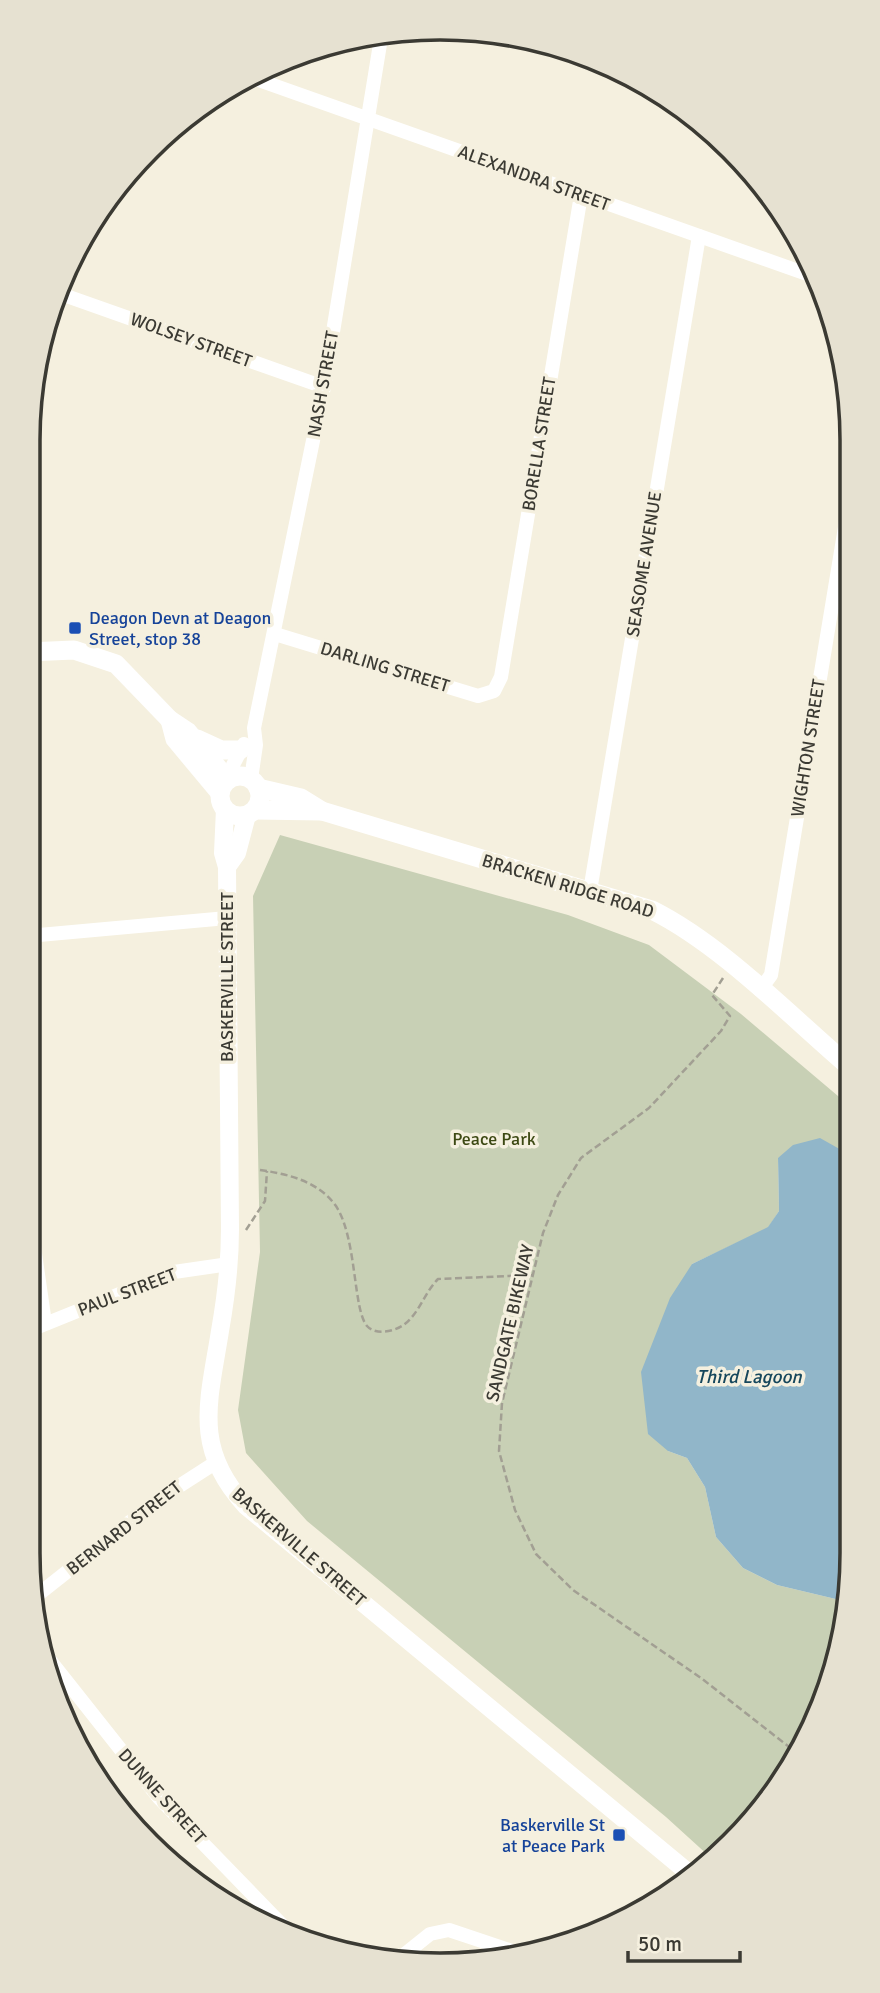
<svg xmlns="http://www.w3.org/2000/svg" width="880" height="1993" font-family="Signika,sans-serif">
<rect width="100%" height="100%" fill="#f5f0df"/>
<path fill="#c8d0b5" d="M280,835L568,915L649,945L741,1014L851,1107V1162L843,1150L778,1158L779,1211L768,1228L692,1264L668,1451L687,1458L705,1487L716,1537L743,1568L777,1585L844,1601L830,1686L750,1824L710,1857L666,1817L307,1521L246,1453L238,1410L260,1252L253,896Z"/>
<path fill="#91b6c9" d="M820,1138L843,1151L851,1162L852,1553L844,1601L777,1585L743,1568L716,1537L705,1487L687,1458L668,1451L648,1434L641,1372L670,1298L692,1264L768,1227L779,1211L778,1158L793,1145Z"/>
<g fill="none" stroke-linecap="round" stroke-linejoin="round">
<g stroke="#a29f93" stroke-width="2.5" stroke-dasharray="7 3.5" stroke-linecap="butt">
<path d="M723,978L712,995L730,1016L721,1031L649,1108L581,1158L558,1195L543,1233L502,1403L499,1451L515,1510L536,1554L573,1590L701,1678L793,1750"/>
<path d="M260,1170C288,1174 318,1181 336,1206C357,1238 353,1310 367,1326C375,1335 392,1332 402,1326C419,1315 424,1293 438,1279L533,1275"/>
<path d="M246,1230L265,1201L267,1171"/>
</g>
<g stroke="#fff" stroke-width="14">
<path d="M250,77L818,278"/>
<path d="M58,293L324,387"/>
<path d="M48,319L56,297"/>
<path d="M275,634L478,696L494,691L501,677L581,195"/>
<path d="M230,778L233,765L244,744"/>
<path d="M251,779L256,745L254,728L324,387L381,38"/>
<path d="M590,891L699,236"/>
<path d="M28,936L227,918"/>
<path d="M760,990L771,975L849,503"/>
<path d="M28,1205L45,1323"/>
<path d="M28,1331L174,1272L229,1264"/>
<path d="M35,1597L159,1499L215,1463"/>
<path d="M45,1654L159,1798L287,1930"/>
<path d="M643,1911L690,1874"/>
<path d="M400,1958L430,1934L449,1930L518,1953"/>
</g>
<g stroke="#fff" stroke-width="18">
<path d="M225,809L223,853L227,867L230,1229C230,1263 226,1297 220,1331C209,1401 192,1448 246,1506L690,1874"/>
<path d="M227,867L237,853L247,815"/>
</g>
<g stroke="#fff" stroke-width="19">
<path d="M28,652L74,650L116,664L170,720L188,732L228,780"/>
<path d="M170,720L175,739L220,793"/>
<path d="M197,739L221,750H240"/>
<circle cx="240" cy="796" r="20"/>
<path d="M258,788L301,798L322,811L652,910C722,945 790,1016 851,1068"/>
<path d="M255,810L322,811"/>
</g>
</g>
<g fill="#1a4fb4" stroke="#f5f0df" stroke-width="2.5">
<rect x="68" y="621" width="14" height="14" rx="3.5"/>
<rect x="612" y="1828" width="14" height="14" rx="3.5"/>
</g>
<g text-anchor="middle" stroke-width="7" stroke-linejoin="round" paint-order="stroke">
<g font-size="18" fill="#3b3a33" stroke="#f5f0df">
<text transform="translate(534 178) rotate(20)" y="6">ALEXANDRA STREET</text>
<text transform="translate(191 340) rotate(20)" y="6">WOLSEY STREET</text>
<text transform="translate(323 384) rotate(-80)" y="6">NASH STREET</text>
<text transform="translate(539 444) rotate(-81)" y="6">BORELLA STREET</text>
<text transform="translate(644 564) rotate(-81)" y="6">SEASOME AVENUE</text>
<text transform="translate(385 667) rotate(17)" y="6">DARLING STREET</text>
<text transform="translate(808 748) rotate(-81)" y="6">WIGHTON STREET</text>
<text transform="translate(568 886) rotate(17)" y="6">BRACKEN RIDGE ROAD</text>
<text transform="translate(227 977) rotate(-90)" y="6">BASKERVILLE STREET</text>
<text transform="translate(127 1292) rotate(-21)" y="6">PAUL STREET</text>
<text transform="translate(510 1323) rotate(-77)" y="6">SANDGATE BIKEWAY</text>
<text transform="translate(124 1528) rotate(-38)" y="6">BERNARD STREET</text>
<text transform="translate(299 1547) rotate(41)" y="6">BASKERVILLE STREET</text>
<text transform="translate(162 1796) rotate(48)" y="6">DUNNE STREET</text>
</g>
<g font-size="18" fill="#164399" stroke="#f5f0df" text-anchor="start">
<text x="89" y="624">Deagon Devn at Deagon<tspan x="89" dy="21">Street, stop 38</tspan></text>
<text x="605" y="1831" text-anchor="end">Baskerville St<tspan x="605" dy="21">at Peace Park</tspan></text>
</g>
<g font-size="18" fill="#3d4913" stroke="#f5f0df">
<text x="494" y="1145">Peace Park</text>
</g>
<g font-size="19" font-style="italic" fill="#16475c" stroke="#f5f0df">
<text x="749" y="1383">Third Lagoon</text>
</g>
</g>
<path d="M0 0H880V1993H0ZM440 40H440A400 400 0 0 1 840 440V1553A400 400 0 0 1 440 1953H440A400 400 0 0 1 40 1553V440A400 400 0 0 1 440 40Z" fill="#e6e1d1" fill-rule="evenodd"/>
<path fill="none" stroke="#3b3a33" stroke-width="3.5" d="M440 40H440A400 400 0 0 1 840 440V1553A400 400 0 0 1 440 1953H440A400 400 0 0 1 40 1553V440A400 400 0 0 1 440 40Z"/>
<path d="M628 1951v10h112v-10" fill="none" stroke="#3b3a33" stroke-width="3.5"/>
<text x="638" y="1951" font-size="21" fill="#3b3a33" stroke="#f5f0df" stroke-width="5" paint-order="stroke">50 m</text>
</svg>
